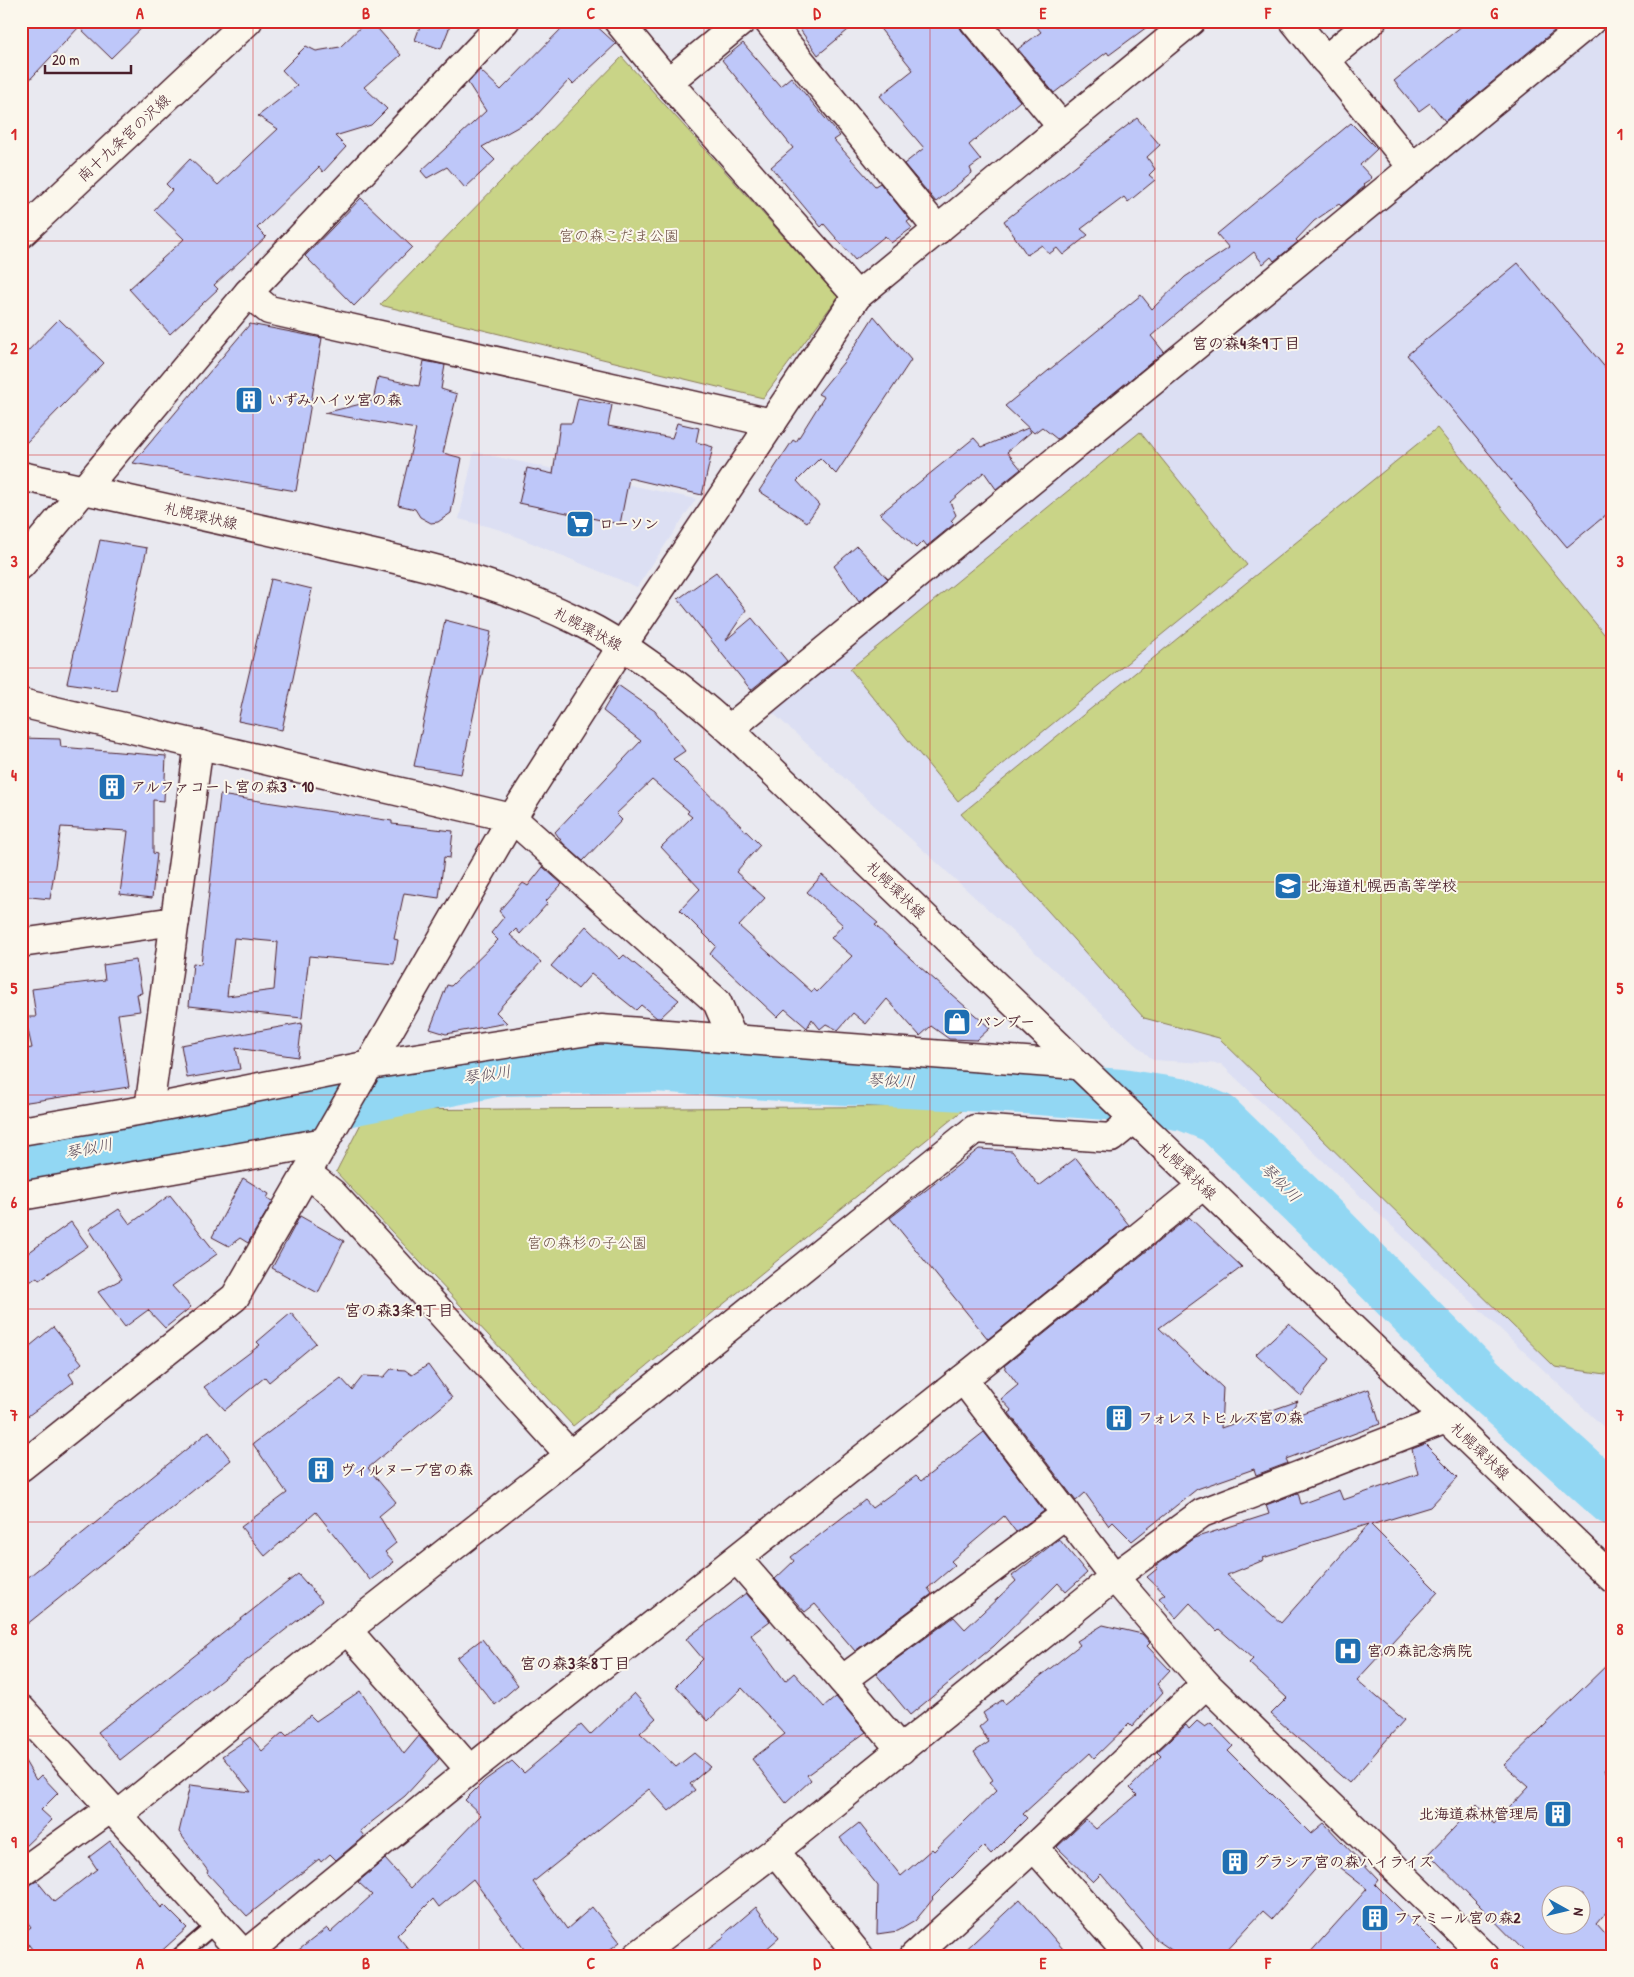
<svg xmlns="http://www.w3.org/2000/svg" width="1634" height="1977" font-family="'Patrick Hand','Klee One',sans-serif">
<rect width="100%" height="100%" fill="#e9e9f0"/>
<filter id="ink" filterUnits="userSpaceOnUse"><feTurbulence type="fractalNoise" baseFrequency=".02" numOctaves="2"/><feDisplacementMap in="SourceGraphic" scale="10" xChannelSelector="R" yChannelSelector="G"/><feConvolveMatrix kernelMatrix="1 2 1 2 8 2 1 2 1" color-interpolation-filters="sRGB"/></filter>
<g filter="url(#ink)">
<g fill="#dcdff3">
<path d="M1605,21H1613V1436L1221,1064L1153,1060L773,713Z"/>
<path d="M474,452L696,499L637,587L501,530L459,519Z"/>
</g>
<g fill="#c9d487" stroke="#8a7a59">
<path d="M622,57L838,297L763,398L380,305Z"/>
<path d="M1437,428L1613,645V1375L1555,1367L1219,1038L1144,1018L961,814Z"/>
<path d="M1140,432L1247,565L958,801L850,669Z"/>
<path d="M968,1106L573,1426L336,1172L368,1110Z"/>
</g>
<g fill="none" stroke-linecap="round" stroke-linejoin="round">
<path stroke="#92d7f3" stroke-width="52" d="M21,1160L274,1111L310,1108L500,1070L657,1066L807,1077L1025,1088L1121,1095L1185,1105L1217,1118L1328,1226L1481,1381L1613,1500"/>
</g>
<g fill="#bec7f9" stroke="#4a1f2b" fill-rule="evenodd">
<path d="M21,21H149L111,58L79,27L21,89Z"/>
<path d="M367,21H371L401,55L364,87L387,109L371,125L335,136L346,147L323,172L319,167L257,228L266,237L214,285L218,289L170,334L129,289L184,239L154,210L172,190L166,184L190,159L218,185L278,129L258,116L297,86L282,70L306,46L316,51L340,47Z"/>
<path d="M422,21H452L441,49L415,40Z"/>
<path d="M569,21H591L616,44L573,84L569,80L534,118L482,147L495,160L465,188L447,167L427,178L421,171L486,111L468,83L480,70L501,90Z"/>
<path d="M794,21H859L818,55Z"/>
<path d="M874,21H956L962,31L1020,101L969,145L981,160L970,168L972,173L936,202L904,164L924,148L880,96L913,70Z"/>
<path d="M1032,21H1155L1109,55L1107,52L1054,93L1018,49L1041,32Z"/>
<path d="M1468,21H1566L1445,121L1430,103L1419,111L1394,81Z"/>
<path d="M743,43L780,86L791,77L840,136L834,140L875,186L880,183L910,220L907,222L912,228L891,243L885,236L855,260L824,224L821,227L771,167L793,148L722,60Z"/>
<path d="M1137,118L1160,145L1147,157L1155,169L1149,175L1155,180L1128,202L1124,197L1081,229L1088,235L1063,255L1057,248L1049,254L1042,245L1027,255L1004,221Z"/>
<path d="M1351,123L1377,149L1360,165L1372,178L1363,184L1365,186L1341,206L1339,204L1314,221L1296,240L1298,242L1274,261L1271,257L1263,264L1254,252L1190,303L1151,336L1164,352L1057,439L1042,427L1034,433L1005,406L1141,295L1152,309L1185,277L1229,248L1217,234Z"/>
<path d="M361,198L412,247L354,306L305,256Z"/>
<path d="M1518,263L1613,377V509L1567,547L1407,355Z"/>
<path d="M874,316L911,360L836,474L820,458L797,481L819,505L807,522L759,491L793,440L796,442L824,397L818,394L847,358Z"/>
<path d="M59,319L104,363L21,448V358Z"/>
<path d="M250,324L322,338L296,491L133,463Z"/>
<path d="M424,361L445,365L441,389L457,394L443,453L462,458L451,513L438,522L431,523L420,517L415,509L398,505L416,429L324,413L373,401L378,377L419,386Z"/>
<path d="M578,398L612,405L608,426L672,438L677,423L699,428L696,442L713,447L702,495L629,478L620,524L519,503L527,468L553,474L560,423H572Z"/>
<path d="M1028,428L1031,432L1007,452L1021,469L996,489L984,472L950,502L956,515L951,521L954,524L927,546L923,541L916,548L880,514L974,438L982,447Z"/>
<path d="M100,540L147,548L116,690L67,683Z"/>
<path d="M857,546L888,579L859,602L834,566Z"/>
<path d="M716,572L746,610L726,640L752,618L787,661L751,690L678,599Z"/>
<path d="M271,579L312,589L282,730L238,721Z"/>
<path d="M445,620L491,632L461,774L414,766Z"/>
<path d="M618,685L655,711L685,751L673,759L760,845L736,872L765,898L739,926L812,992L814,989L817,992L852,956L831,938L843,925L807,892L822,875L878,923L875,925L912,960L990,1028L977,1040L949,1039L931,1026L920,1036L887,999L866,1024L853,1013L838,1030L826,1024L820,1029L812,1019L807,1028L785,1009L777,1017L710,954L716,946L680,910L700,889L661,847L692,817L687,813L689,811L652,780L616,814L622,820L583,861L563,843L555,832L641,741L603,711Z"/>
<path d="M21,738L60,739L61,747L166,756L164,801L153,800V853L157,854L152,898L120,894L128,831L61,827L50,899L21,896V872L28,820L21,819Z"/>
<path d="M220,795L392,821V824L453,831L450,858L444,857L439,898L404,893L394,939L398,940L394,964L309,956L302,1018L189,1006L193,963L201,964ZM234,938L278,942L274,990L227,996Z"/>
<path d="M543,867L562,884L546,901L548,903L520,934L516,929L510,935L541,962L496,1012L507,1023L446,1034L430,1029L447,985L451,986L498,940L491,933L504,917L499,911L523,883L528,886Z"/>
<path d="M586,926L620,959L624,955L679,1000L660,1018H657L641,1005L636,1010L591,974L578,989L551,966Z"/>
<path d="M136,960L142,993L137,994L140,1011L118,1014L129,1087L21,1103V1050L32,1048L25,1017H36L32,989L105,980L103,965Z"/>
<path d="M302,1023L298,1057L236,1048L240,1069L187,1078L181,1045Z"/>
<path d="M979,1149L1012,1151L1039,1186L1076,1158L1129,1225L988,1339L890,1218Z"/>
<path d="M243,1178L269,1194L267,1198L273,1201L248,1243L240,1238L229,1246L212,1237Z"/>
<path d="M170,1195L217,1254L172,1286L191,1307L165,1328L148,1310L125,1327L98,1292L122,1279L89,1229L119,1209L130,1224Z"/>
<path d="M300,1216L344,1241L318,1293L272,1268Z"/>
<path d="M1189,1217L1242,1267L1159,1328L1223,1388L1221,1428L1298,1401L1283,1420L1369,1389L1380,1424L1286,1459L1288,1463L1256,1475L1254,1469L1197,1489L1132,1541L1113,1522L1109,1526L1085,1493L1076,1501L1009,1413L1012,1411L1001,1399L1018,1385L1004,1366Z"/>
<path d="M71,1222L88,1246L39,1280L37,1277L21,1288V1258Z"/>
<path d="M291,1313L316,1343L269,1382L265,1377L225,1410L204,1387L260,1345L257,1342Z"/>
<path d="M1289,1323L1330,1359L1301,1396L1256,1354Z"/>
<path d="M53,1327L82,1363L69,1374L74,1382L21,1421V1366L30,1357L25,1350Z"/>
<path d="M428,1365L452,1398L368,1468L396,1502L379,1516L396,1543L385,1552L394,1562L370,1580L316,1512L265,1556L241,1527L287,1493L253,1444L341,1378L352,1390L363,1376L384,1377L391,1369L405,1370L412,1375Z"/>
<path d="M209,1431L231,1460L21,1629V1583Z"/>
<path d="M984,1432L1044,1511L1016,1532L1004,1516L951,1561L955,1565L928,1588L932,1594L855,1651L815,1604L805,1612L775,1579L794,1561L791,1557L865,1500L872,1508L916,1476L921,1481Z"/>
<path d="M1425,1444L1458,1477L1430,1507L1371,1525L1438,1592L1357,1680L1404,1720L1349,1783L1271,1714L1287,1698L1249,1663L1253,1659L1219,1629L1217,1631L1190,1603L1176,1618L1159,1598L1165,1594L1147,1577L1158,1568L1156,1566L1194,1538L1269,1514L1266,1505L1298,1493L1301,1504L1339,1490L1343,1500L1418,1474L1412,1449ZM1369,1524L1281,1623L1227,1575L1264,1560L1263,1558Z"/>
<path d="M1059,1539L1087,1573L1066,1592L1058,1583L994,1646L910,1715L876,1674L954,1617L965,1629L1016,1581L1012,1576Z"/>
<path d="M298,1574L322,1601L120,1760L98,1732Z"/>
<path d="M746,1593L770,1621L751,1635L785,1681L794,1673L824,1707L836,1697L866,1732L807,1775L811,1780L786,1803L752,1759L785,1734L742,1688L708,1721L676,1686L703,1659L686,1639Z"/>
<path d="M1103,1625L1142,1634L1150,1643L1147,1646L1170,1670L1157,1684L1163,1692L1132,1727L1129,1724L1094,1758L1090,1753L1023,1814L1027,1818L991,1854L984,1846L932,1898L933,1899L915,1921L898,1931L877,1934L878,1886L840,1838L859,1823L901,1876L932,1849L934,1851L997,1790L990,1782L993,1780L974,1752L989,1742L979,1727L987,1720L983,1713L1002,1700L1005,1704L1080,1645L1077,1641Z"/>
<path d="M482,1639L518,1685L495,1705L457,1658Z"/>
<path d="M1613,1659V1761L1604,1770L1613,1783V1904L1596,1924L1613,1943V1956H1529L1429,1854L1477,1804L1494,1824L1529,1787L1504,1765ZM1552,1894H1582V1924H1552Z"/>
<path d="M360,1691L404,1754L419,1736L439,1759L405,1796L360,1831L364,1836L336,1860L330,1854L321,1862L319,1859L247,1916L207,1873L208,1871L179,1832L190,1785L251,1792L222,1756L250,1737L262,1751L283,1732L287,1736L310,1715L316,1721Z"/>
<path d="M634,1693L656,1718L640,1733L676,1767L694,1753L710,1767L690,1784L695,1790L669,1811L649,1789L533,1882L567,1929L592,1907L620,1942L601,1956H529L473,1879L439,1907L433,1899L397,1935L414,1956H291L327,1928L331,1932L372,1895L358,1882L385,1859L411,1888L481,1815L465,1800L485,1780L512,1761L524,1773L581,1725L590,1735Z"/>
<path d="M1197,1721L1205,1727L1211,1723L1233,1746L1228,1751L1311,1834L1324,1823L1378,1880L1375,1884L1447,1956H1307L1367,1889L1326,1857L1272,1919L1263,1911L1221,1956H1180L1157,1940L1101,1874L1093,1882L1057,1847L1086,1820L1096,1829L1137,1795L1130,1788L1161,1756L1157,1752L1186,1725L1189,1729Z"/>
<path d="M21,1754L36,1780L41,1775L58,1793L41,1810L52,1820L21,1850Z"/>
<path d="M110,1841L161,1908L164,1905L187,1928L156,1956H37L21,1934L31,1927L21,1913V1889L37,1881L54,1902L97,1869L89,1857Z"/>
<path d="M1020,1899L1069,1956H959Z"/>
<path d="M756,1907L779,1938L758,1956H699L725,1937L723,1935Z"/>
</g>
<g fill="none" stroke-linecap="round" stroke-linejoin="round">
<defs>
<path id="lane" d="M179,1956L216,1924"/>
<g id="street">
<path d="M618,21L668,82L857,296"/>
<path d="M768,21L938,230"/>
<path d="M974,21L1062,127"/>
<path d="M1294,21L1413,168"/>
<path d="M1325,60L1372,21"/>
<path d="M668,82L742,21"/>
<path d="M248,293L269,310L772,423"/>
<path d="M21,565L248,293L505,21"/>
<path d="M21,703L512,818L717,1002L733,1039"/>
<path d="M729,729L1591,21"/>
<path d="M21,943L175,921"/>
<path d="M149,1109L199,744"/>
<path d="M21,1131L149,1109L370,1065L601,1029L1078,1065"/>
<path d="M307,1173L332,1193L570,1455"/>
<path d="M21,1196L325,1142"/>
<path d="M963,1379L1114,1577L1206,1684L1485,1956"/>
<path d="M21,1467L235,1297L512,818L622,646L857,296L1191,21"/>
<path d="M737,1559L842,1680L1066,1514"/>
<path d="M347,1630L470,1770"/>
<path d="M842,1680L901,1750"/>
<path d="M21,1709L245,1956"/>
<path d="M118,1815L347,1630L570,1455L975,1129L1111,1138L1134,1119"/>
<path d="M1034,1847L1130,1956"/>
<path d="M775,1851L859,1956"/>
<path d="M21,1873L111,1808"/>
<path d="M244,1955L470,1770L963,1379L1202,1186"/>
<path d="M637,1956L775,1851L1114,1577L1202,1513L1446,1419"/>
<path d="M914,1956L1034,1847L1206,1684"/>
</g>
<g id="primary">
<path d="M21,234L248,21"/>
<path d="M21,476C116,497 211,518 306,539C398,559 491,578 576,620C633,648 682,687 729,729L1613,1579"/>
</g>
</defs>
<use href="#lane" stroke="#4a1f2b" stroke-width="18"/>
<use href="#street" stroke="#4a1f2b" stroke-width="31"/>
<use href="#primary" stroke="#4a1f2b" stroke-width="31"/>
<use href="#lane" stroke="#fbf7ec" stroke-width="14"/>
<use href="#street" stroke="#fbf7ec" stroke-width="28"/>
<use href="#primary" stroke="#fbf7ec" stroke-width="28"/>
</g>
</g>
<path fill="none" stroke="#d62828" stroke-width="1" stroke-opacity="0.55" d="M253,21V1956M479,21V1956M704,21V1956M930,21V1956M1155,21V1956M1381,21V1956M21,241H1613M21,455H1613M21,668H1613M21,882H1613M21,1095H1613M21,1309H1613M21,1522H1613M21,1736H1613"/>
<defs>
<symbol id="building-square" viewBox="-11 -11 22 22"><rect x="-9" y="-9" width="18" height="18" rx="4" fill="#1f6fb2" stroke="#fbf7ec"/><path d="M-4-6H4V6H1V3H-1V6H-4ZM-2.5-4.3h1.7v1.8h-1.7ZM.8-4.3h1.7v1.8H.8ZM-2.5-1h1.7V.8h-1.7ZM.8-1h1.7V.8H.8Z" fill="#fff"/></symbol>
<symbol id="supermarket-square" viewBox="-11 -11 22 22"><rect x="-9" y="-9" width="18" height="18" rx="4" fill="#1f6fb2" stroke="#fbf7ec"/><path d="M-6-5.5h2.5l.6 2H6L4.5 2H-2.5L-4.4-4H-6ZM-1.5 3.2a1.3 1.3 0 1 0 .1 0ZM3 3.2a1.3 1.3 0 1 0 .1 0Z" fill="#fff"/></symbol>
<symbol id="school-square" viewBox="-11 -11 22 22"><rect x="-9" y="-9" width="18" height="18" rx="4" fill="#1f6fb2" stroke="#fbf7ec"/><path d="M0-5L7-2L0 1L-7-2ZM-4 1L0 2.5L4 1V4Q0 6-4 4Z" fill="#fff"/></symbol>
<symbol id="shop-square" viewBox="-11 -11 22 22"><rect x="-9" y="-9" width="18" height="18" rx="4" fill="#1f6fb2" stroke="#fbf7ec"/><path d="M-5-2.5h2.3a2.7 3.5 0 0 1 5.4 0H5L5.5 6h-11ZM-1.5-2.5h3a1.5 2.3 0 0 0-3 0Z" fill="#fff"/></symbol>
<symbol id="hospital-square" viewBox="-11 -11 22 22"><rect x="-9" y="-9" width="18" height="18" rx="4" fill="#1f6fb2" stroke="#fbf7ec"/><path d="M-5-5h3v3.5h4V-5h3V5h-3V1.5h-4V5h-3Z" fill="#fff"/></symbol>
</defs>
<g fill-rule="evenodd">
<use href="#building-square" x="233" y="384" width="32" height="32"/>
<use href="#supermarket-square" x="564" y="508" width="32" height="32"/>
<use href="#building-square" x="96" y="771" width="32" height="32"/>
<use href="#school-square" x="1272" y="870" width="32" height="32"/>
<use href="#shop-square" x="941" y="1006" width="32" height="32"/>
<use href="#building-square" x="1103" y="1402" width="32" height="32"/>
<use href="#building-square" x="305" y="1454" width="32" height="32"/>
<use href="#hospital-square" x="1332" y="1635" width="32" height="32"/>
<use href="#building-square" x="1542" y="1798" width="32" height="32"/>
<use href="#building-square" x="1219" y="1846" width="32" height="32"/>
<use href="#building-square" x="1359" y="1902" width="32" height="32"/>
</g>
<g text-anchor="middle" stroke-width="4" stroke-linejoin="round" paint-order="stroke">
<g font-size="15" fill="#4a1f2b" stroke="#fbf7ec">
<text transform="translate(124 138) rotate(-43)" y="5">南十九条宮の沢線</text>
<text transform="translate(201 516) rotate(13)" y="5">札幌環状線</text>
<text transform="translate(588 629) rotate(28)" y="5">札幌環状線</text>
<text transform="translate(896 890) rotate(44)" y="5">札幌環状線</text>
<text transform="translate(1187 1171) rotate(44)" y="5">札幌環状線</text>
<text transform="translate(1480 1451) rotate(44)" y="5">札幌環状線</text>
</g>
<g font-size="15" fill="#6a4c42" stroke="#fbf7ec">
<text x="619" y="241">宮の森こだま公園</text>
<text x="587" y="1248">宮の森杉の子公園</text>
</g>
<g font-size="15" font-weight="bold" fill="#4a1f2b" stroke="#fbf7ec" text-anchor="start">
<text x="268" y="405">いずみハイツ宮の森</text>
<text x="599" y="529">ローソン</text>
<text x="131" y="792">アルファコート宮の森3・10</text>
<text x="1307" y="891">北海道札幌西高等学校</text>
<text x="976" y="1027">バンブー</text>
<text x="1138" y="1423">フォレストヒルズ宮の森</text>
<text x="340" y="1475">ヴィルヌーブ宮の森</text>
<text x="1367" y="1656">宮の森記念病院</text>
<text x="1539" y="1819" text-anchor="end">北海道森林管理局</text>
<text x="1254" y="1867">グラシア宮の森ハイライズ</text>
<text x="1394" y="1923">ファミール宮の森2</text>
</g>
<g font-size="16" font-weight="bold" fill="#4a1f2b" stroke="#fbf7ec">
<text x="1246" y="349">宮の森4条9丁目</text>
<text x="399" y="1316">宮の森3条9丁目</text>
<text x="575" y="1669">宮の森3条8丁目</text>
</g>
<g font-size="16" font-style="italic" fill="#5c4d5d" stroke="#fbf7ec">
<text transform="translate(487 1074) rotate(-8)" y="6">琴似川</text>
<text transform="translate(891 1080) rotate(3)" y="6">琴似川</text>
<text transform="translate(89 1148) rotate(-11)" y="6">琴似川</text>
<text transform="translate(1281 1182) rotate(45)" y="6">琴似川</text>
</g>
</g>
<rect width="1634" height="1977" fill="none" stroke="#fbf7ec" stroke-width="55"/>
<g transform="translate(1566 1910) rotate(98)"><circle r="24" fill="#fbf7ec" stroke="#b4a19f"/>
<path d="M0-4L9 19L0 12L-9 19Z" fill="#1f6fb2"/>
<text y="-8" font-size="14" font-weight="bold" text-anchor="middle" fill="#4a1f2b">N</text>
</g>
<path d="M45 65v8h86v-8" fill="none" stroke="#4a1f2b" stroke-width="2.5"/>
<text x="52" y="65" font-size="15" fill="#4a1f2b" stroke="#fbf7ec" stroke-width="4" paint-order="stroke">20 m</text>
<rect x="28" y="28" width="1578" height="1922" fill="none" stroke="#d62828" stroke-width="2"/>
<g font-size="16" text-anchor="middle" font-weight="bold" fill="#d62828">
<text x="140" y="19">A</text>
<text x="366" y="19">B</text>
<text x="591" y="19">C</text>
<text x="817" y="19">D</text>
<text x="1043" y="19">E</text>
<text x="1268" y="19">F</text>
<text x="1494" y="19">G</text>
<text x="14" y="140">1</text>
<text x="1620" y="140">1</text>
<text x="14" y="354">2</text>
<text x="1620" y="354">2</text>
<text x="14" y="567">3</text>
<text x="1620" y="567">3</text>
<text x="14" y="781">4</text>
<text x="1620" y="781">4</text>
<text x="14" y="994">5</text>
<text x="1620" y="994">5</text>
<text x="14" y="1208">6</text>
<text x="1620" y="1208">6</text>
<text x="14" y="1421">7</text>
<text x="1620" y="1421">7</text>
<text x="14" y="1635">8</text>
<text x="1620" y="1635">8</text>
<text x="14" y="1848">9</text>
<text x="1620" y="1848">9</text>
<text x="140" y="1969">A</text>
<text x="366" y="1969">B</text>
<text x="591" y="1969">C</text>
<text x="817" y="1969">D</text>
<text x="1043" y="1969">E</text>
<text x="1268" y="1969">F</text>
<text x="1494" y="1969">G</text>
</g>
</svg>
